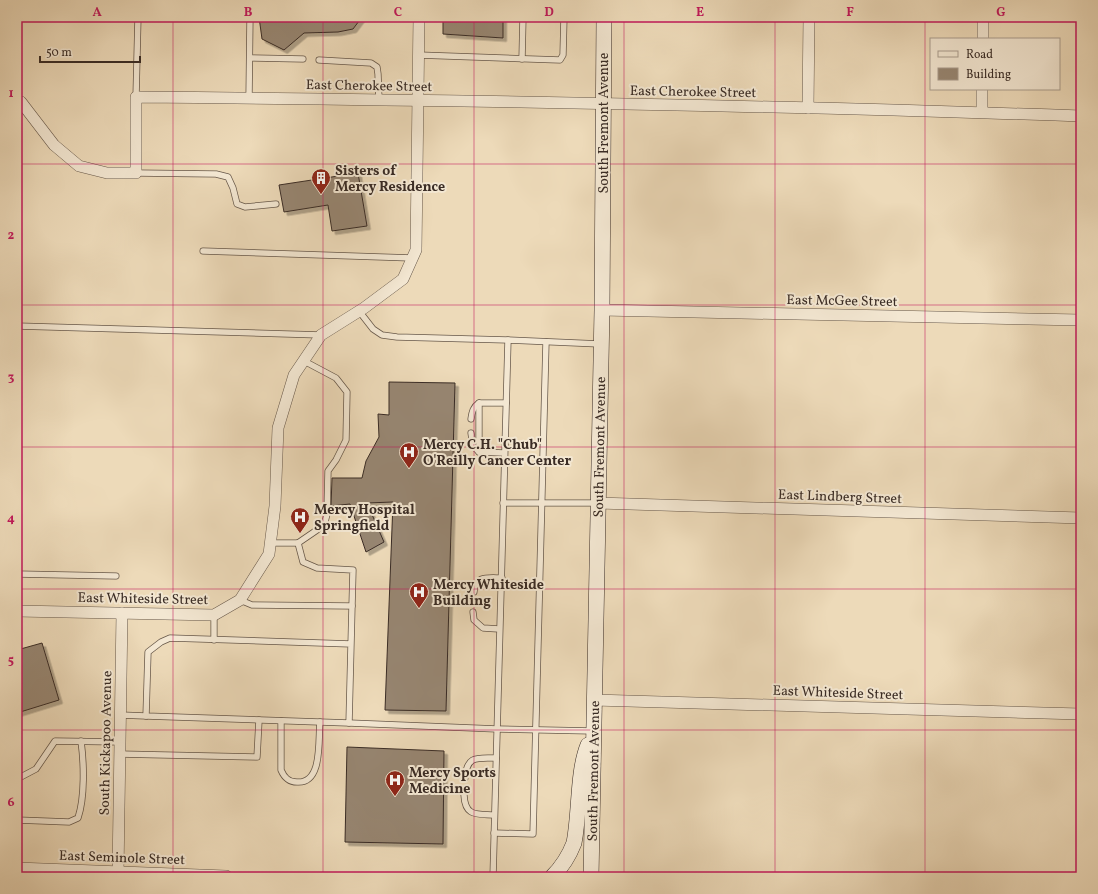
<svg xmlns="http://www.w3.org/2000/svg" width="1098" height="894" font-family="Vollkorn,serif">
<defs>
<filter id="shadow"><feDropShadow dx="3.5" dy="3.5" stdDeviation="0" flood-color="#0004"/></filter>
</defs>
<rect width="100%" height="100%" fill="#eddab9"/>
<filter id="stains"><feTurbulence type="fractalNoise" baseFrequency=".005" numOctaves="4"/><feColorMatrix values="0 0 0 0 .2 0 0 0 0 .09 0 0 0 0 .02 0 0 0 .5 -.17"/></filter>
<radialGradient id="worn" r=".72"><stop offset=".6" stop-color="#630" stop-opacity="0"/><stop offset="1" stop-color="#630" stop-opacity=".3"/></radialGradient>
<g fill="#978672" stroke="#3a2c25" filter="url(#shadow)">
<path d="M259,17H362L353,29L338,32L304,33L284,50L262,39Z"/>
<path d="M443,17H503V38L443,34Z"/>
<path d="M358,173L367,226L332,231L328,205L284,212L279,185Z"/>
<path d="M389,382L455,383L446,711L385,710L393,502L367,503L384,542L366,552L350,504L331,506L332,478H362L366,461L379,437L378,414L389,415Z"/>
<path d="M42,643L59,700L17,713V650Z"/>
<path d="M347,747L444,751L443,844L345,842Z"/>
</g>
<g fill="none" stroke-linecap="round" stroke-linejoin="round">
<defs>
<g id="service">
<path d="M418,55L560,60L563,55L564,17"/>
<path d="M250,58L303,59"/>
<path d="M522,59L523,17"/>
<path d="M319,60L371,63L377,67L378,74L379,100"/>
<path d="M136,97L138,17"/>
<path d="M249,98L250,17"/>
<path d="M136,173L216,174L228,177L233,188L237,204L245,207L276,204"/>
<path d="M203,251L412,258"/>
<path d="M359,311L373,329L382,335L397,337L508,340"/>
<path d="M17,326L321,335"/>
<path d="M471,419C472,412 473,407 479,403"/>
<path d="M471,433L473,446L479,452"/>
<path d="M504,453L479,452V403H506"/>
<path d="M503,503H598"/>
<path d="M271,543H298L317,530L325,522L327,514L328,471L336,460L346,440L347,392L336,378L304,361"/>
<path d="M298,543L303,562L317,568L353,570L352,606"/>
<path d="M17,574L116,576"/>
<path d="M474,592C475,575 488,578 502,578"/>
<path d="M240,600L252,605L352,606L349,723L146,716L148,652L161,642L170,638L351,644"/>
<path d="M473,612L474,620L483,628L499,629"/>
<path d="M214,640V615"/>
<path d="M120,715L146,716"/>
<path d="M281,721V770C284,777 288,782 297,782C323,784 318,740 320,722"/>
<path d="M349,723L497,729L593,731"/>
<path d="M119,754L257,757L259,720"/>
<path d="M465,778C467,755 477,758 496,758"/>
<path d="M17,779L36,769L55,741L120,742"/>
<path d="M464,795C465,817 477,814 494,815"/>
<path d="M17,820L69,822L78,818C85,797 84,763 81,741"/>
<path d="M494,833L533,834L546,342"/>
<path d="M493,877L508,340L600,344"/>
</g>
<g id="minor">
<path d="M983,39V17"/>
<path d="M17,104L21,102L54,145L79,166L107,173H136V97C451,100 766,105 1081,116"/>
<path d="M808,108L809,17"/>
<path d="M982,112V89"/>
<path d="M602,310L1081,320"/>
<path d="M598,503L1081,518"/>
<path d="M17,611L214,615L240,600L269,554L275,506L278,428L294,375L321,335L364,308L403,279L416,250L419,17"/>
<path d="M594,700L1081,714"/>
<path d="M118,873L122,613"/>
</g>
<path id="tertiary" d="M17,869L226,877"/>
<g id="secondary">
<path d="M552,877C562,867 569,856 574,843C580,813 577,772 588,745"/>
<path d="M591,877L602,310L604,17"/>
</g>
</defs>
<use href="#service" stroke="#67584a" stroke-width="7"/>
<use href="#minor" stroke="#67584a" stroke-width="12"/>
<use href="#tertiary" stroke="#67584a" stroke-width="14"/>
<use href="#secondary" stroke="#3a2c25" stroke-width="16"/>
<use href="#service" stroke="#f3e7d2" stroke-width="5.5"/>
<use href="#minor" stroke="#f3e7d2" stroke-width="11"/>
<use href="#tertiary" stroke="#f3e7d2" stroke-width="13"/>
<use href="#secondary" stroke="#f3e7d2" stroke-width="15"/>
</g>
<path fill="none" stroke="#c2185b" stroke-width="1" stroke-opacity="0.55" d="M173,17V877M323,17V877M474,17V877M624,17V877M775,17V877M925,17V877M17,164H1081M17,305H1081M17,447H1081M17,589H1081M17,730H1081"/>
<defs>
<symbol id="building-pin" viewBox="-11 -11 22 30"><path d="M0 17L-7.5 6A9.5 9.5 0 1 1 7.5 6Z" fill="#8f2418" stroke="#f3e7d2"/><path d="M-4-6H4V6H1V3H-1V6H-4ZM-2.5-4.3h1.7v1.8h-1.7ZM.8-4.3h1.7v1.8H.8ZM-2.5-1h1.7V.8h-1.7ZM.8-1h1.7V.8H.8Z" fill="#fff"/></symbol>
<symbol id="hospital-pin" viewBox="-11 -11 22 30"><path d="M0 17L-7.5 6A9.5 9.5 0 1 1 7.5 6Z" fill="#8f2418" stroke="#f3e7d2"/><path d="M-5-5h3v3.5h4V-5h3V5h-3V1.5h-4V5h-3Z" fill="#fff"/></symbol>
</defs>
<g fill-rule="evenodd">
<use href="#building-pin" x="310" y="167" width="22" height="30"/>
<use href="#hospital-pin" x="398" y="441" width="22" height="30"/>
<use href="#hospital-pin" x="289" y="506" width="22" height="30"/>
<use href="#hospital-pin" x="408" y="581" width="22" height="30"/>
<use href="#hospital-pin" x="384" y="769" width="22" height="30"/>
</g>
<g text-anchor="middle" stroke-width="4" stroke-linejoin="round" paint-order="stroke">
<g font-size="14" fill="#3a2c25" stroke="#f3e7d2">
<text transform="translate(369 85) rotate(1)" y="5">East Cherokee Street</text>
<text transform="translate(693 91) rotate(1)" y="5">East Cherokee Street</text>
<text transform="translate(603 123) rotate(-90)" y="5">South Fremont Avenue</text>
<text transform="translate(842 300) rotate(1)" y="5">East McGee Street</text>
<text transform="translate(599 447) rotate(-89)" y="5">South Fremont Avenue</text>
<text transform="translate(840 496) rotate(2)" y="5">East Lindberg Street</text>
<text transform="translate(143 598) rotate(1)" y="5">East Whiteside Street</text>
<text transform="translate(838 692) rotate(2)" y="5">East Whiteside Street</text>
<text transform="translate(105 743) rotate(-89)" y="5">South Kickapoo Avenue</text>
<text transform="translate(593 771) rotate(-89)" y="5">South Fremont Avenue</text>
<text transform="translate(122 857) rotate(2)" y="5">East Seminole Street</text>
</g>
<g font-size="14" font-weight="bold" fill="#3a2c25" stroke="#f3e7d2" text-anchor="start">
<text x="335" y="175">Sisters of<tspan x="335" dy="16">Mercy Residence</tspan></text>
<text x="423" y="449">Mercy C.H. "Chub"<tspan x="423" dy="16">O'Reilly Cancer Center</tspan></text>
<text x="314" y="514">Mercy Hospital<tspan x="314" dy="16">Springfield</tspan></text>
<text x="433" y="589">Mercy Whiteside<tspan x="433" dy="16">Building</tspan></text>
<text x="409" y="777">Mercy Sports<tspan x="409" dy="16">Medicine</tspan></text>
</g>
</g>
<rect width="1098" height="894" fill="none" stroke="#eddab9" stroke-width="44"/>
<rect x="930" y="38" width="130" height="52" fill="#f3e7d2" stroke="#a99c8d"/>
<rect x="938" y="51" width="20" height="6" fill="#f3e7d2" stroke="#a99c8d"/>
<text x="966" y="58" font-size="12" fill="#3a2c25">Road</text>
<rect x="938" y="68" width="20" height="12" fill="#978672" stroke="#a99c8d"/>
<text x="966" y="78" font-size="12" fill="#3a2c25">Building</text>
<path d="M40 56v6h100v-6" fill="none" stroke="#3a2c25" stroke-width="2"/>
<text x="46" y="56" font-size="12" fill="#3a2c25" stroke="#f3e7d2" stroke-width="3" paint-order="stroke">50 m</text>
<rect x="22" y="22" width="1054" height="850" fill="none" stroke="#c2185b" stroke-width="1.5"/>
<g font-size="13" text-anchor="middle" font-weight="bold" fill="#c2185b">
<text x="97" y="16">A</text>
<text x="248" y="16">B</text>
<text x="398" y="16">C</text>
<text x="549" y="16">D</text>
<text x="700" y="16">E</text>
<text x="850" y="16">F</text>
<text x="1001" y="16">G</text>
<text x="11" y="97">1</text>
<text x="11" y="239">2</text>
<text x="11" y="381">3</text>
<text x="11" y="522">4</text>
<text x="11" y="664">5</text>
<text x="11" y="806">6</text>
</g>
<rect width="100%" height="100%" filter="url(#stains)"/>
<rect width="100%" height="100%" fill="url(#worn)"/>
</svg>
